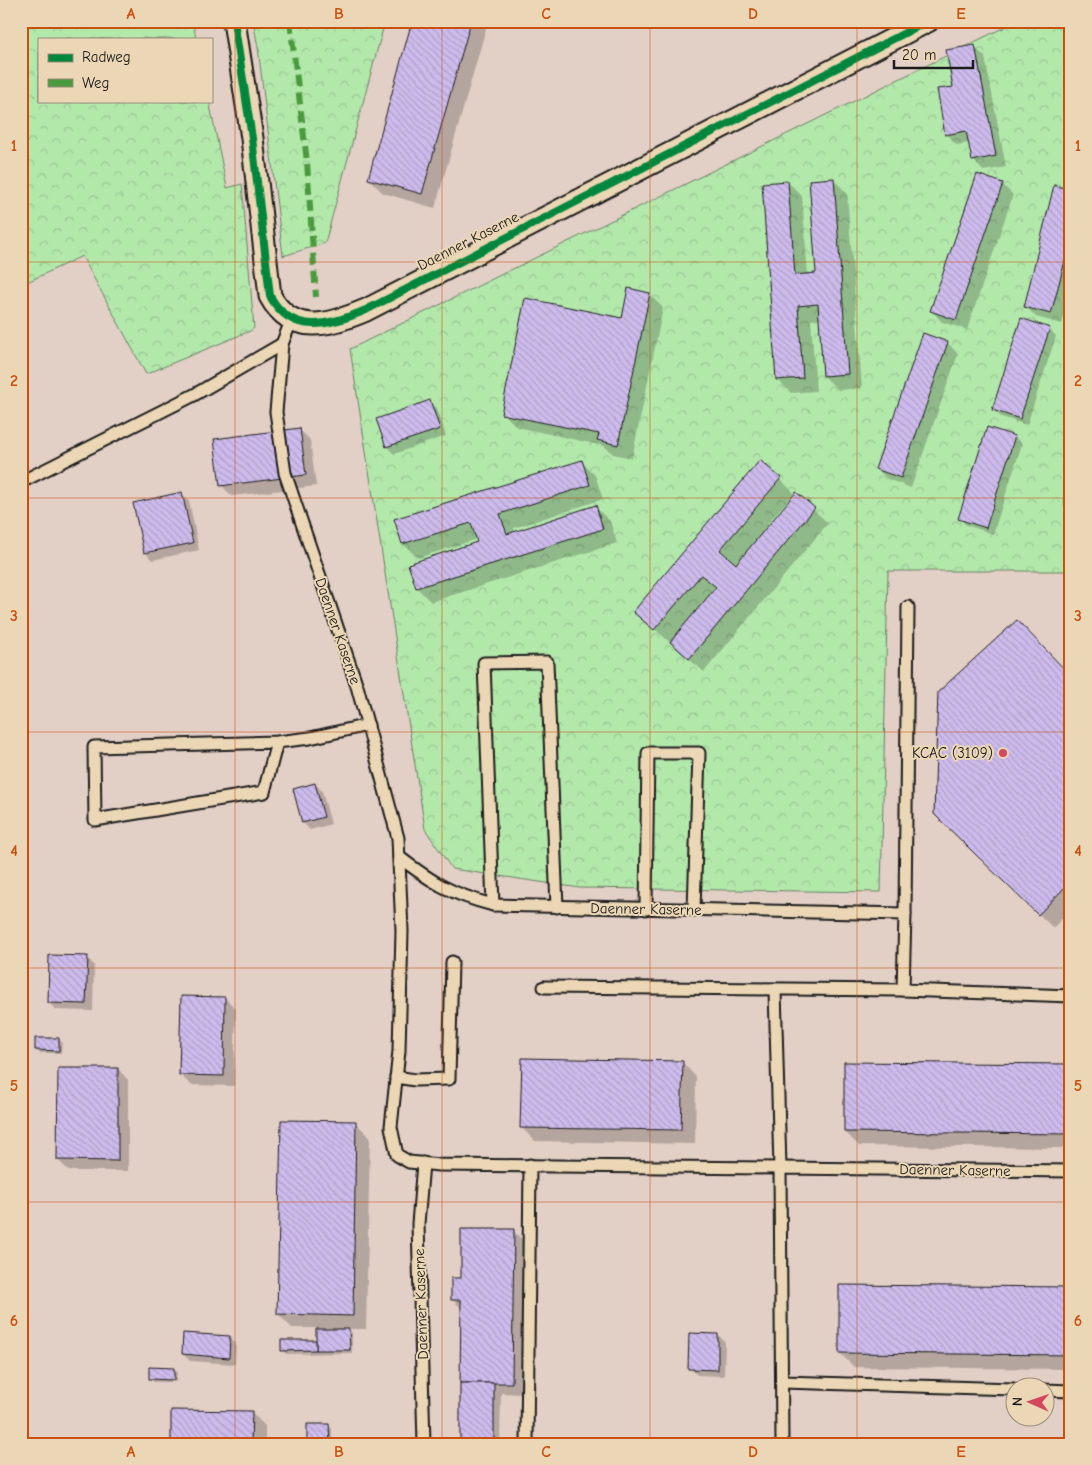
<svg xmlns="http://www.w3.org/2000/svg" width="1092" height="1465" font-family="'Comic Neue',sans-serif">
<defs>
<pattern id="forest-crowns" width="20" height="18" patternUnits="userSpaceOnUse" patternTransform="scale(1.25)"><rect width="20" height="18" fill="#b3e8ab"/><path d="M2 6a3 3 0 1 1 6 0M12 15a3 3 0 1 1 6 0" fill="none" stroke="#99c693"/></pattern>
<pattern id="building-back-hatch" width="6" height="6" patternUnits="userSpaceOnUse" patternTransform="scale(1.25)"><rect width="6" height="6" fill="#cdbbec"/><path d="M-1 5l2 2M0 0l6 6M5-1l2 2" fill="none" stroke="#afa0ca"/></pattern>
</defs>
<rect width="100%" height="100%" fill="#e2cfc6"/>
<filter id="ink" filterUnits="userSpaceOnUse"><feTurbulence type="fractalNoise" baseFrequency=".02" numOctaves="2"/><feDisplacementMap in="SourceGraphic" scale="10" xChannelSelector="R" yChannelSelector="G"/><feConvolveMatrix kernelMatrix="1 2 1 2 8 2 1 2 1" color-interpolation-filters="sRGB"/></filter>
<g filter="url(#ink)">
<g fill="url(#forest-crowns)" stroke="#688264">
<path d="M21,21H193L196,39H39V101H209L227,188L242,184L254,328L250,331L146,374L82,256L21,285Z"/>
<path d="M253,21H385L325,243L283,256L258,47Z"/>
<path d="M1017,21H1071V571H888L881,892L580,888L452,869L425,829L350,349Z"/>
</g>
<g fill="#0003">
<path d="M413,21H488L435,208L383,193L369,179Z"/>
<path d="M974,47L985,57L1006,167L983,171L973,160L969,143L957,145L947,135L954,88Z"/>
<path d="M833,179L847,193L862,388L838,390L824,376L820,319L811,320L816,391L791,393L777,379L788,182L802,196L808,275H817Z"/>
<path d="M1002,184L1013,195L967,330L942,322L932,311Z"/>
<path d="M1071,191V289L1062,324L1036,317L1025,306Z"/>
<path d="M649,294L663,308L632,458L613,454L604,446L517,427L503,413L623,320Z"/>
<path d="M1049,329L1056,336L1027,425L1001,417L994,410Z"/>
<path d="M948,343L958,354L911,488L887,479L877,469Z"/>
<path d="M430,402L437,409L446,436L394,454L387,447Z"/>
<path d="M299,429L310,440L316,486L232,496L221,485Z"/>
<path d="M1015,437L1022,444L993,534L966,525L959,518Z"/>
<path d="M581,461L595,475L603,499L514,528L515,532L595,507L610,521L617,543L431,602L417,588L478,543L477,539L418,558L403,544L396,519Z"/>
<path d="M780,479L794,493L767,524L769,526L796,494L828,523L704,672L635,612Z"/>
<path d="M182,494L189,501L199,550L152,560L145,552Z"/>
<path d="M1071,678V909L1053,928L950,828Z"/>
<path d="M315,784L322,791L331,824L310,830L303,823Z"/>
<path d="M87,958L94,965L93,1011L56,1010L49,1003Z"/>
<path d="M225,998L236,1009L234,1086L191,1085L180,1075Z"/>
<path d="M58,1039L62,1042L61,1053H39L36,1050Z"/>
<path d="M682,1062L696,1077L695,1144L535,1141L521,1127Z"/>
<path d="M1071,1066V1148L859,1146L845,1132Z"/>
<path d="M118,1069L128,1080V1171H69L58,1160Z"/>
<path d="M356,1123L370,1137L366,1329H348L352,1333V1353L286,1354L282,1350L317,1341V1328H292L278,1314Z"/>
<path d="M513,1231L524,1241L522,1394L501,1393L500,1444H461L462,1309L452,1299L462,1279Z"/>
<path d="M1071,1288V1369L854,1367L840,1353Z"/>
<path d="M718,1335L725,1342L724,1376L697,1375L690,1368Z"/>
<path d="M229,1337L236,1344L235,1364L190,1361L183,1354Z"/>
<path d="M174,1369L177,1372L176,1382H154L150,1379Z"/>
<path d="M251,1412L265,1426V1444H172Z"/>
<path d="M329,1425L332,1429V1444H308Z"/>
</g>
<g fill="url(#building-back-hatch)" stroke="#1c1c1c">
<path d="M412,21H471L422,194L368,179Z"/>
<path d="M975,45L996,156L972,161L966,131L945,135L937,89L953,87L946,50Z"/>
<path d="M977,174L1003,183L956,320L930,311Z"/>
<path d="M834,178L848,374L823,376L818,304L798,306L803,378L776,380L762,183L788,181L795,275L816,273L809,180Z"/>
<path d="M1054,185L1071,190V238L1051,314L1024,307Z"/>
<path d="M628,288L650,293L618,445L597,440L599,434L501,414L525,298L622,318Z"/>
<path d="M1021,318L1050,328L1020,419L992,410Z"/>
<path d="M923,333L948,342L901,478L875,469Z"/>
<path d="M430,400L440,429L386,447L376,419Z"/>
<path d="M987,427L1015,436L986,528L958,519Z"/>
<path d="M300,428L306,475L220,486L214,439Z"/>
<path d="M582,460L590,485L500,514L507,534L596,505L603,529L416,588L408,564L477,542L471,523L402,544L394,519Z"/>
<path d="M760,460L781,478L720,550L736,564L796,492L815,508L689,659L670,642L716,587L701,575L654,630L633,612Z"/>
<path d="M1064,464H1071V506H1065Z"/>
<path d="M182,492L193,543L144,553L133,503Z"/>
<path d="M1017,620L1071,676V881L1038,915L934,814L938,692Z"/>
<path d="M315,783L324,817L302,823L293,789Z"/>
<path d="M49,955L88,956L86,1004L48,1003Z"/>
<path d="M181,996L225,997L224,1076L179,1075Z"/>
<path d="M35,1038H59V1051L35,1050Z"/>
<path d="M522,1058L683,1061L681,1130L520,1128Z"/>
<path d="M844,1062L1071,1064V1134L844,1132Z"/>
<path d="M58,1068H118V1161L57,1160Z"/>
<path d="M281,1120L356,1121L353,1316L277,1314Z"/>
<path d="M461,1229H514L512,1383H460L461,1300H451V1278H461Z"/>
<path d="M839,1285L1071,1287V1355L839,1353Z"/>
<path d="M316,1329H349L350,1350H316Z"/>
<path d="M183,1333L230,1336L229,1358L182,1354Z"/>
<path d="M689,1333L718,1334V1370L688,1369Z"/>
<path d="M281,1340H316V1350L281,1351Z"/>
<path d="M149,1367L174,1368V1380L149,1379Z"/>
<rect x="460" y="1383" width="34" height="61"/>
<path d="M171,1410L252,1411L251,1444H171Z"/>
<path d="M307,1424H329L330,1444H307Z"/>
</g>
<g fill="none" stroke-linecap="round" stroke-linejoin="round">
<defs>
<g id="service">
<path d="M292,319L282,344L276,412L285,473L357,686L398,838L402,931L399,1051L391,1127L397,1155L409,1162L439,1165L780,1168L775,990"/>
<path d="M21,482L194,395L282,344"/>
<path d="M277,742L264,792L95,820L94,747L277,742L310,738L368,725"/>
<path d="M399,857C433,883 451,894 493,905L905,914L908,607"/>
<path d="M493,905L484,663L547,662L557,907"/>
<path d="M646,909L648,753H699L694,910"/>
<path d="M905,914L903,990L1071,996"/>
<path d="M544,987L903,990"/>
<path d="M396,1077L415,1080L449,1079L452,962"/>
<path d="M423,1163L418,1224L424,1444"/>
<path d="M783,1382L1014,1389"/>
<path d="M1044,1390L1071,1391"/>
<path d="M527,1444L530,1165"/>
<path d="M782,1444L780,1168L1071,1171"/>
</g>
<path id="minor" d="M234,21L252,138L270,296C292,337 331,325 366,310L928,21"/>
</defs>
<use href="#service" stroke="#1c1c1c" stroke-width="15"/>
<use href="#minor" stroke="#1c1c1c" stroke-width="25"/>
<use href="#service" stroke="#ebd7b5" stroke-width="11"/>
<use href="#minor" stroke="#ebd7b5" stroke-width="21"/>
<path stroke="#4c9a3e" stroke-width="6" stroke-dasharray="12 6" stroke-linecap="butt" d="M290,21L307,162L316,297"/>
<defs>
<path id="cycleway" d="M234,21L252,138L270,296C292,337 331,325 366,310L928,21"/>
</defs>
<use href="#cycleway" stroke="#ebd7b5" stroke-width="11"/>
<use href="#cycleway" stroke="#00873e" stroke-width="8"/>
</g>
</g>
<path fill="none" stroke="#c9500e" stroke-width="1" stroke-opacity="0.55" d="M235,21V1444M442,21V1444M650,21V1444M857,21V1444M21,262H1071M21,498H1071M21,732H1071M21,968H1071M21,1202H1071"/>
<circle fill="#d1495b" stroke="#ebd7b5" stroke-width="2" cx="1003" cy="753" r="5"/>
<g text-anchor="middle" stroke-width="4" stroke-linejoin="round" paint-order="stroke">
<g font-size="15" fill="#1c1c1c" stroke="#ebd7b5">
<text transform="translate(468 241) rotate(-27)" y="5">Daenner Kaserne</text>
<text transform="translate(338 631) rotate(71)" y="5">Daenner Kaserne</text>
<text transform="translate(646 909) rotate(1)" y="5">Daenner Kaserne</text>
<text transform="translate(955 1170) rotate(1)" y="5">Daenner Kaserne</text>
<text transform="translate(421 1304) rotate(-92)" y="5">Daenner Kaserne</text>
</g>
<g font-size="15" fill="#1c1c1c" stroke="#ebd7b5" text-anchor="end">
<text x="993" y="758">KCAC (3109)</text>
</g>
</g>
<rect width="1092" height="1465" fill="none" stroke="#ebd7b5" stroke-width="55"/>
<rect x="38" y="38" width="175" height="65" fill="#ebd7b5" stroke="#988c78"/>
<rect x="48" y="54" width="25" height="8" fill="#00873e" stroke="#988c78"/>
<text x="82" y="62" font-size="15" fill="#1c1c1c">Radweg</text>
<rect x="48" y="79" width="25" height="8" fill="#4c9a3e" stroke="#988c78"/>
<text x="82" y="88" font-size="15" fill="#1c1c1c">Weg</text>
<g transform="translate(1030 1402) rotate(272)"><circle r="24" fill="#ebd7b5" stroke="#988c78"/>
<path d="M0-4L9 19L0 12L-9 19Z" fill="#d1495b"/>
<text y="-8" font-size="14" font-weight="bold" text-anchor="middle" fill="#1c1c1c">N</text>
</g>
<path d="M894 60v8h79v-8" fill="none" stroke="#1c1c1c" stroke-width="2.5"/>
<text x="902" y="60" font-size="15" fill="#1c1c1c" stroke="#ebd7b5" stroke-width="4" paint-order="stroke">20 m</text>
<rect x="28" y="28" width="1036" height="1410" fill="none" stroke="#c9500e" stroke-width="2"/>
<g font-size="16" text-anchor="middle" font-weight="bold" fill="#c9500e">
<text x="131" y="19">A</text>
<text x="339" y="19">B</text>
<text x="546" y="19">C</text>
<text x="753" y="19">D</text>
<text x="961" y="19">E</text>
<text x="14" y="151">1</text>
<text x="1078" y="151">1</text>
<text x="14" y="386">2</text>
<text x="1078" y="386">2</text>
<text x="14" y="621">3</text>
<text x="1078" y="621">3</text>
<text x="14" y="856">4</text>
<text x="1078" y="856">4</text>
<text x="14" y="1091">5</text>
<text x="1078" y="1091">5</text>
<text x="14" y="1326">6</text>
<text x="1078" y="1326">6</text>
<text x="131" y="1457">A</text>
<text x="339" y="1457">B</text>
<text x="546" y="1457">C</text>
<text x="753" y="1457">D</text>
<text x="961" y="1457">E</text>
</g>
</svg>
